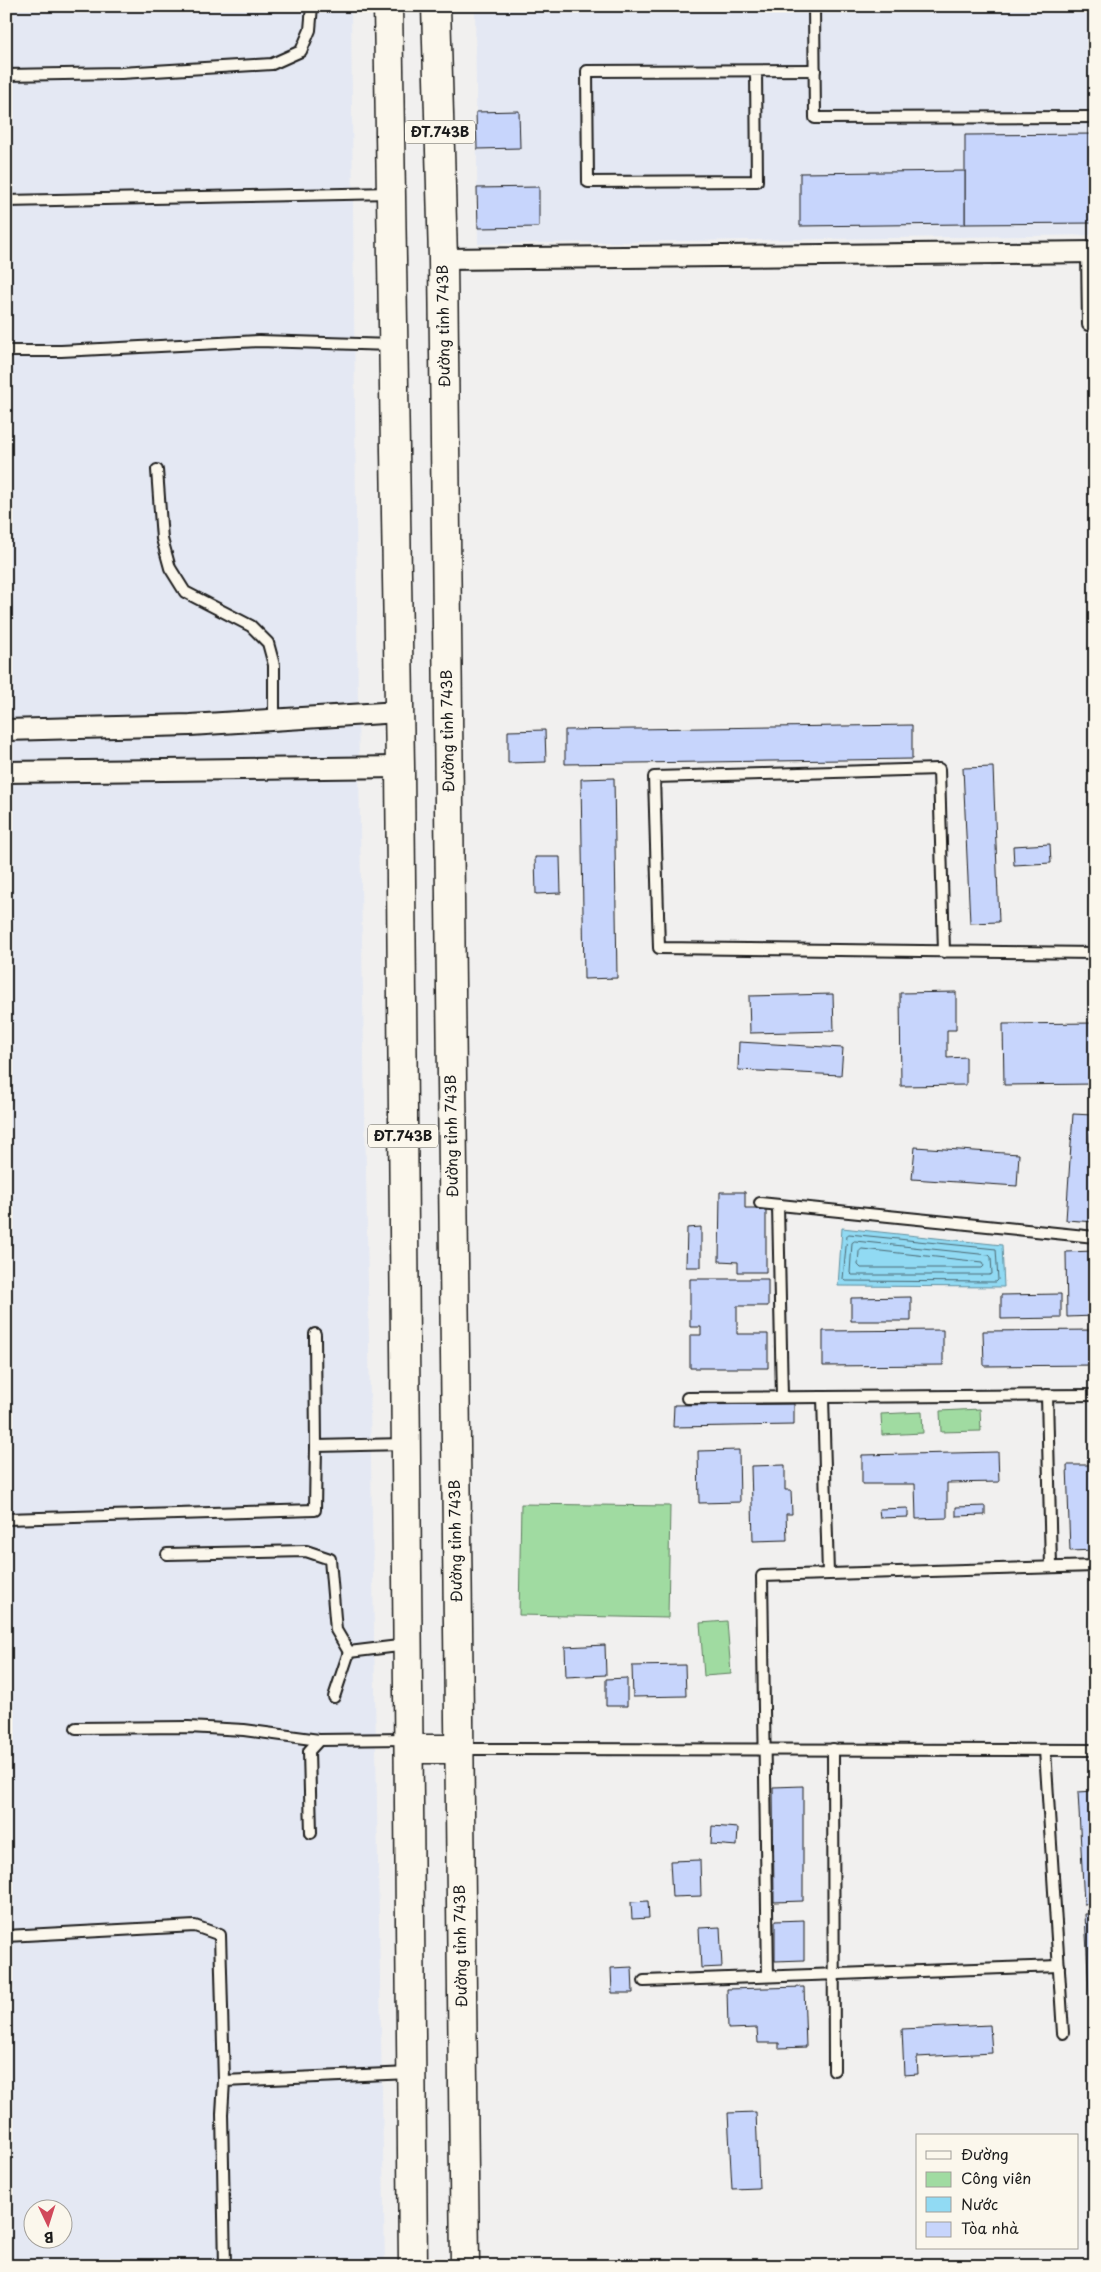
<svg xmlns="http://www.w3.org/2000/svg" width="1101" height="2272" font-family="'Playpen Sans',sans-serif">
<rect width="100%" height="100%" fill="#f1f0ef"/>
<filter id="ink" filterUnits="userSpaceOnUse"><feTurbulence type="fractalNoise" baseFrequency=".02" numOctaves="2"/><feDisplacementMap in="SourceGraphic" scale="10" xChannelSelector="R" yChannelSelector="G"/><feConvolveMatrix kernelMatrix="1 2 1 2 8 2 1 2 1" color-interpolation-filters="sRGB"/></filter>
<g filter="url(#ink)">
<g fill="#e4e8f3" fill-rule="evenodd">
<path d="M6,6H351L358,710L385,2266H6ZM32,2210H62V2240H32Z"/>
<path d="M475,6H1095V235L478,244Z"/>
</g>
<g fill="#a0dba1" stroke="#5e7c5e">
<path d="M980,1409L981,1431L941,1432L940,1411Z"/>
<path d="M922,1412L923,1433L882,1435L881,1414Z"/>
<path d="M521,1504L670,1506L668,1618L519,1615Z"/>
<path d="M727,1621L731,1674L704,1676L700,1623Z"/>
</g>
<path fill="#91daf3" stroke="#628e9d" d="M842,1228L1002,1245L1004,1287L838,1286Z"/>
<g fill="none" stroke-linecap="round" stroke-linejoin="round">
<g stroke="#4b6872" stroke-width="1">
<path d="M849,1234L996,1249L998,1280L996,1282L845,1281L843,1279L847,1236Z"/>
<path d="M855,1241L989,1255L991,1257L992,1274L989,1275H852L850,1273L852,1243Z"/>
<path d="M862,1249L982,1262L984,1266L982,1268H861L858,1265L859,1252Z"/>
</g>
</g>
<g fill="#c7d5fc" stroke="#1c1c1c">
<path d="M519,111L520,148L477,149L476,112Z"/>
<path d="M1095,134V223L965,224V135Z"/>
<path d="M965,171V224L800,226V173Z"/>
<path d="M539,187V227L478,228L477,188Z"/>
<path d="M912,725V759L565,764V730Z"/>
<path d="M545,730L546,762L508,763V731Z"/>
<path d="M993,767L999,922L970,923L963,768Z"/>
<path d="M614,778L617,978L584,979L581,779Z"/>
<path d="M1050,844L1051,863L1014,865L1013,846Z"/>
<path d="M535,857H560L561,893L536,894Z"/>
<path d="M956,992V1030H947V1058L966,1057V1085L901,1086L900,993Z"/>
<path d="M833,994L834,1031L750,1033L749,996Z"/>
<path d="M1095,1023V1084L1004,1085L1003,1024Z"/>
<path d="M739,1042L843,1048L841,1075L738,1070Z"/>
<path d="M1073,1114L1092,1115L1089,1147H1095V1222L1066,1220Z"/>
<path d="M915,1147L1019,1154L1017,1186L912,1179Z"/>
<path d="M720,1192H745V1208H766V1272H738V1262L719,1261Z"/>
<path d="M701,1227V1267H686L687,1228Z"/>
<path d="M1095,1251V1316L1067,1317L1066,1252Z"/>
<path d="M690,1279H768V1306H737V1334H768V1368H690V1335H701V1327H690Z"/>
<path d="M1061,1294V1318L1001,1319V1295Z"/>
<path d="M911,1297V1321H851V1298Z"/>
<path d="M943,1330V1365L823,1366V1331Z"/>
<path d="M1095,1330V1365L984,1366L983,1331Z"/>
<path d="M794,1404V1425L673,1427L674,1405Z"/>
<path d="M739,1450L740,1502L699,1503L698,1451Z"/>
<path d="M998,1452L999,1482L947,1483V1518L916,1519L915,1484H862V1455Z"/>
<path d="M785,1465V1490H791L792,1514H786L787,1540L753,1541L751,1466Z"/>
<path d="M1067,1465H1095V1550L1070,1551Z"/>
<path d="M985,1506V1515L956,1516V1507Z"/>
<path d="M908,1508V1517L880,1518L879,1509Z"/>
<path d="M605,1645L606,1675L566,1677L565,1647Z"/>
<path d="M685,1665L686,1696L633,1697L632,1666Z"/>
<path d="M627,1678V1706H606V1679Z"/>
<path d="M803,1786V1901L774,1902L773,1787Z"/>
<path d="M1095,1791V1903L1084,1904L1078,1792Z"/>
<path d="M712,1826L738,1828L737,1846L711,1844Z"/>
<path d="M700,1860L701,1896L672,1897L670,1861Z"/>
<path d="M648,1901L649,1918L632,1919L631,1902Z"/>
<path d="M1085,1914H1095V2030H1091Z"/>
<path d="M804,1920V1960L775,1961V1921Z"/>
<path d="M720,1927L722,1967L701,1968L699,1928Z"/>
<path d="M632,1967L633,1993H612L611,1968Z"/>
<path d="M804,1987L806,2047L779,2048V2043H758L757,2028L728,2029L727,1989Z"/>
<path d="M990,2025L992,2053L917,2057L918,2074L904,2075L902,2029Z"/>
<path d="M756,2112L759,2188L732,2189L728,2113Z"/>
</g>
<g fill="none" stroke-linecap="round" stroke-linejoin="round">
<defs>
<g id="lane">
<path d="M814,6L815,118L1095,117"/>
<path d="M756,71L757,181L588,182L587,71L815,70"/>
<path d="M6,75L121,73L272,64L301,51L310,30L312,6"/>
<path d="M6,201L391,193"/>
<path d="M1087,252L1088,325"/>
<path d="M6,351H61L259,341L392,345"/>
<path d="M157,470L162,539L170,568L185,592L251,626L268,643L274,665V720"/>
<path d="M944,952L939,769L654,777L659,948L1095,953"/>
<path d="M760,1203L1095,1237"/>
<path d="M778,1205L782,1397"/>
<path d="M315,1334L316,1446"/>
<path d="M1047,1395L1051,1567"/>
<path d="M823,1397L828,1574"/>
<path d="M687,1398L1095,1395"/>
<path d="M6,1519L315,1510L316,1446L405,1444"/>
<path d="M167,1554L306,1551L330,1559L336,1630L349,1652L407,1645"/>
<path d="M334,1697L349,1652"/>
<path d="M76,1728L188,1727L244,1730L319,1740"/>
<path d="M459,1749L1095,1750"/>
<path d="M833,1749L834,2070"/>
<path d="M1045,1750L1063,2033"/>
<path d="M311,1833L309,1751L319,1740L407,1739"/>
<path d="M6,1936L195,1926L220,1935L224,2081"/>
<path d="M768,1976L762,1576L1095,1566"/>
<path d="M644,1981L1059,1966"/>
<path d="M225,2266L222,2114L224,2081L410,2073"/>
</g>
<g id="street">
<path d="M443,259L1095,252"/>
<path d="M6,730L190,725L399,712"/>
<path d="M6,772L400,767"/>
</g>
<path id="secondary" d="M409,1749H458"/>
<g id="primary">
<path d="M388,6L400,767L413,2266"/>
<path d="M436,6L443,259L465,2266"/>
</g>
</defs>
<use href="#lane" stroke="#1c1c1c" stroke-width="14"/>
<use href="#street" stroke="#1c1c1c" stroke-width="24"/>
<use href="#secondary" stroke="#1c1c1c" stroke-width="31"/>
<use href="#primary" stroke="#1c1c1c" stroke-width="31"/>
<use href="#lane" stroke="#fbf7ec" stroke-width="10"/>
<use href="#street" stroke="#fbf7ec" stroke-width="20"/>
<use href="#secondary" stroke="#fbf7ec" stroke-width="28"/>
<use href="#primary" stroke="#fbf7ec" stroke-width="28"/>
</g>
</g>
<g text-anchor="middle" stroke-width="4.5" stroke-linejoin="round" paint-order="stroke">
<g fill="#fbf7ec" stroke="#5f5e5a" stroke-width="1">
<rect x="405" y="120.5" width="70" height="23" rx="4"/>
<rect x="368" y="1124.5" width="70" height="23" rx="4"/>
</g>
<g font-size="14" font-weight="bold" fill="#1c1c1c">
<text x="440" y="137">ĐT.743B</text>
<text x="403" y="1141">ĐT.743B</text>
</g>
<g font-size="15" fill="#1c1c1c" stroke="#fbf7ec">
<text transform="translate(444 326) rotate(-91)" y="5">Đường tỉnh 743B</text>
<text transform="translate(448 731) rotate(-91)" y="5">Đường tỉnh 743B</text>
<text transform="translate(452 1136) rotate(-91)" y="5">Đường tỉnh 743B</text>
<text transform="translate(456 1541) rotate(-91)" y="5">Đường tỉnh 743B</text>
<text transform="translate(461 1946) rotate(-91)" y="5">Đường tỉnh 743B</text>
</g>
</g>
<rect width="1101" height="2272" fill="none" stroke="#fbf7ec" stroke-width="25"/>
<rect x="12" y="12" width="1076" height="2247" fill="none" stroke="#1c1c1c" stroke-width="2" filter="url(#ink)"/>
<rect x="916" y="2134" width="162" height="115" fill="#fbf7ec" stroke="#a29f99"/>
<rect x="926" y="2151" width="25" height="8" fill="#fbf7ec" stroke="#a29f99"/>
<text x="961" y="2160" font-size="15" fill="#1c1c1c">Đường</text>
<rect x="926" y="2172" width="25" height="15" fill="#a0dba1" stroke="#a29f99"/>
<text x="961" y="2184" font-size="15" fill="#1c1c1c">Công viên</text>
<rect x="926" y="2197" width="25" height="15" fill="#91daf3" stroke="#a29f99"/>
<text x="961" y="2210" font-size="15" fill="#1c1c1c">Nước</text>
<rect x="926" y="2222" width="25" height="15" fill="#c7d5fc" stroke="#a29f99"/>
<text x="961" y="2234" font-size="15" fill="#1c1c1c">Tòa nhà</text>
<g transform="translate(48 2224) rotate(176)"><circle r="24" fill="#fbf7ec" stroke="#a29f99"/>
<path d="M0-4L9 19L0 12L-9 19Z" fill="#d1495b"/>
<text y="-8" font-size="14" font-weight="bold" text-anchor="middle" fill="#1c1c1c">B</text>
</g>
</svg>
